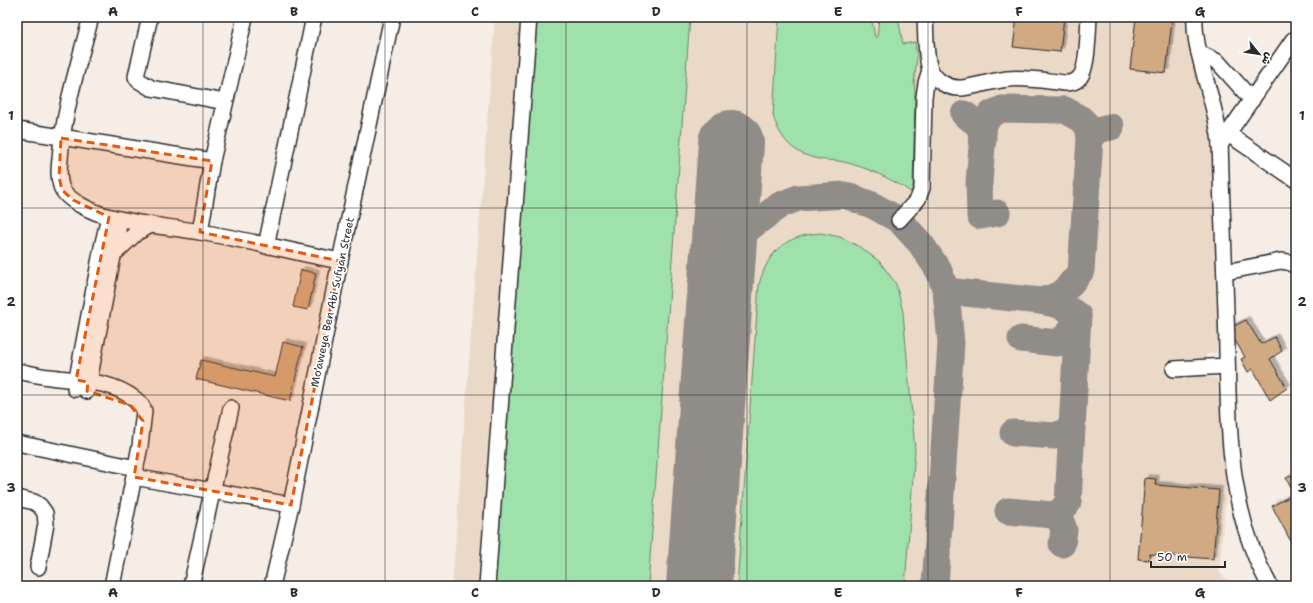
<svg xmlns="http://www.w3.org/2000/svg" width="1313" height="603" font-family="'Shantell Sans','Playpen Sans Arabic',sans-serif">
<defs>
<filter id="shadow"><feDropShadow dx="3.5" dy="-3.5" stdDeviation="0" flood-color="#0004"/></filter>
</defs>
<rect width="100%" height="100%" fill="#f6eee6"/>
<filter id="ink" filterUnits="userSpaceOnUse"><feTurbulence type="fractalNoise" baseFrequency=".025" numOctaves="2"/><feDisplacementMap in="SourceGraphic" scale="8" xChannelSelector="R" yChannelSelector="G"/><feConvolveMatrix kernelMatrix="1 2 1 2 8 2 1 2 1" color-interpolation-filters="sRGB"/></filter>
<g filter="url(#ink)">
<path fill="#ebd9c8" d="M495,17H1154L1188,21L1189,44L1212,138L1219,257L1217,353L1206,354V376L1217,378L1227,483L1219,572L1234,586H452Z"/>
<g fill="#9fe1ab" stroke="#65866b">
<path d="M531,17H690L648,586H490Z"/>
<path d="M779,17H871L875,37L877,38L879,17H898L903,44L915,42L917,57L914,84L915,91L913,188L911,192C890,178 868,168 844,162C836,160 827,161 819,159C793,154 781,140 773,116Z"/>
<path d="M821,233L840,237L860,247L880,262L896,284L903,312L915,450L905,586H737L759,284C769,250 785,236 821,233Z"/>
</g>
<g fill="none" stroke-linecap="round" stroke-linejoin="round">
<g stroke="#908c88" stroke-width="27">
<path d="M964,114L979,125L983,140"/>
<path d="M997,213L980,216L979,182L984,123L991,114L1002,109L1065,110L1081,119L1088,126L1090,139"/>
<path d="M721,279L744,232L780,205L798,198L845,195L872,205L899,220L921,244L939,271L946,291L951,343L935,586"/>
<path d="M946,291L1041,301L1062,294L1081,271L1090,139C1096,131 1101,128 1111,127"/>
<path d="M1021,339L1057,343L1068,335L1078,316"/>
<path d="M1013,433L1055,436L1071,429"/>
<path d="M1008,511L1053,515L1060,512L1068,503L1078,316C1067,306 1055,304 1041,301"/>
<path d="M1053,515L1061,521L1064,530L1062,544"/>
</g>
<path stroke="#908c88" stroke-width="66" d="M699,586L731,143"/>
</g>
<g fill="#d1a983" stroke="#2b2b2b" filter="url(#shadow)">
<path d="M1017,17H1064L1060,52L1013,47Z"/>
<path d="M1136,17L1172,20L1166,73L1130,69Z"/>
<path d="M301,270L316,273L308,310L293,307Z"/>
<path d="M1246,320L1261,344L1275,337L1282,351L1270,359L1287,388L1270,400L1253,369L1248,372L1241,359L1245,357L1228,329Z"/>
<path d="M283,342L303,347L290,401L196,379L201,360L275,377Z"/>
<path d="M1296,473V499L1286,478Z"/>
<path d="M1145,478L1156,479L1155,485L1219,490L1213,559L1150,554L1149,560L1138,559Z"/>
<path d="M1291,496L1296,506V551L1272,506Z"/>
</g>
<g fill="none" stroke-linecap="round" stroke-linejoin="round">
<defs>
<g id="minor">
<path d="M91,17C79,63 63,112 60,159C59,168 58,177 61,186C65,201 97,214 111,217C140,225 171,227 200,232C247,240 294,252 340,261"/>
<path d="M150,17L137,72L136,77L138,80L151,88L225,102"/>
<path d="M925,17C926,31 925,56 930,69C935,81 949,89 962,88C977,86 992,81 1007,79C1026,77 1046,81 1065,83C1070,83 1076,82 1079,78C1088,70 1088,30 1089,17"/>
<path d="M1195,17C1194,33 1198,49 1202,65C1208,91 1218,117 1220,144C1221,164 1221,185 1222,205C1224,253 1226,302 1227,350C1229,433 1228,512 1270,586"/>
<path d="M1199,53L1218,62L1252,100"/>
<path d="M17,130L212,161"/>
<path d="M1227,133L1296,180"/>
<path d="M1220,145L1293,40"/>
<path d="M899,220L918,199L922,188L924,97L926,83L930,70"/>
<path d="M200,232L212,161L245,17"/>
<path d="M266,246L314,17"/>
<path d="M113,255L136,233L151,225"/>
<path d="M1225,272L1281,261L1288,262L1296,266"/>
<path d="M1174,369L1227,366"/>
<path d="M17,371C28,373 39,376 50,377C80,381 111,380 135,399C140,403 143,406 144,411L140,446L112,586"/>
<path d="M75,389L102,247L109,217"/>
<path d="M87,391L120,220"/>
<path d="M17,443L136,468"/>
<path d="M134,477L291,505"/>
<path d="M17,498L34,502L40,506L45,513L46,524L38,567"/>
<path d="M191,586L231,408"/>
<path d="M272,586L291,505L340,261L392,17"/>
<path d="M487,586L529,17"/>
</g>
</defs>
<use href="#minor" stroke="#2b2b2b" stroke-width="18"/>
<use href="#minor" stroke="#fff" stroke-width="15"/>
</g>
</g>
<path fill="#e8590c" fill-opacity="0.2" stroke="#e8590c" stroke-width="3" stroke-dasharray="8 5" stroke-linejoin="round" d="M61,138L212,161L200,232L340,261L291,505L134,477L143,421L130,405L87,391L88,382L76,380L109,217L73,200L62,190L59,177Z"/>
<path fill="none" stroke="#2b2b2b" stroke-width="1" stroke-opacity="0.55" d="M203,17V586M385,17V586M566,17V586M747,17V586M928,17V586M1110,17V586M17,208H1296M17,395H1296"/>
<g text-anchor="middle" stroke-width="3.5" stroke-linejoin="round" paint-order="stroke">
<g font-size="11" fill="#2b2b2b" stroke="#fff">
<text transform="translate(332 302) rotate(-78)" y="4">Mo'aweya Ben Abi Sufyan Street</text>
</g>
</g>
<rect width="1313" height="603" fill="none" stroke="#fff" stroke-width="44"/>
<g transform="translate(1259 54) rotate(120)" stroke="#ffffff" stroke-width="3" paint-order="stroke">
<path d="M0-3L7 15L0 10L-7 15Z" fill="#2b2b2b"/>
<text y="-6" font-size="11" font-weight="bold" text-anchor="middle" fill="#2b2b2b">ش</text>
</g>
<path d="M1151 561v6h74v-6" fill="none" stroke="#2b2b2b" stroke-width="2"/>
<text x="1157" y="561" font-size="12" fill="#2b2b2b" stroke="#ffffff" stroke-width="3" paint-order="stroke">50 m</text>
<rect x="22" y="22" width="1269" height="559" fill="none" stroke="#2b2b2b" stroke-width="1.5"/>
<g font-size="13" text-anchor="middle" font-weight="bold" fill="#2b2b2b">
<text x="113" y="16">A</text>
<text x="294" y="16">B</text>
<text x="475" y="16">C</text>
<text x="656" y="16">D</text>
<text x="838" y="16">E</text>
<text x="1019" y="16">F</text>
<text x="1200" y="16">G</text>
<text x="11" y="120">1</text>
<text x="1302" y="120">1</text>
<text x="11" y="306">2</text>
<text x="1302" y="306">2</text>
<text x="11" y="492">3</text>
<text x="1302" y="492">3</text>
<text x="113" y="597">A</text>
<text x="294" y="597">B</text>
<text x="475" y="597">C</text>
<text x="656" y="597">D</text>
<text x="838" y="597">E</text>
<text x="1019" y="597">F</text>
<text x="1200" y="597">G</text>
</g>
</svg>
